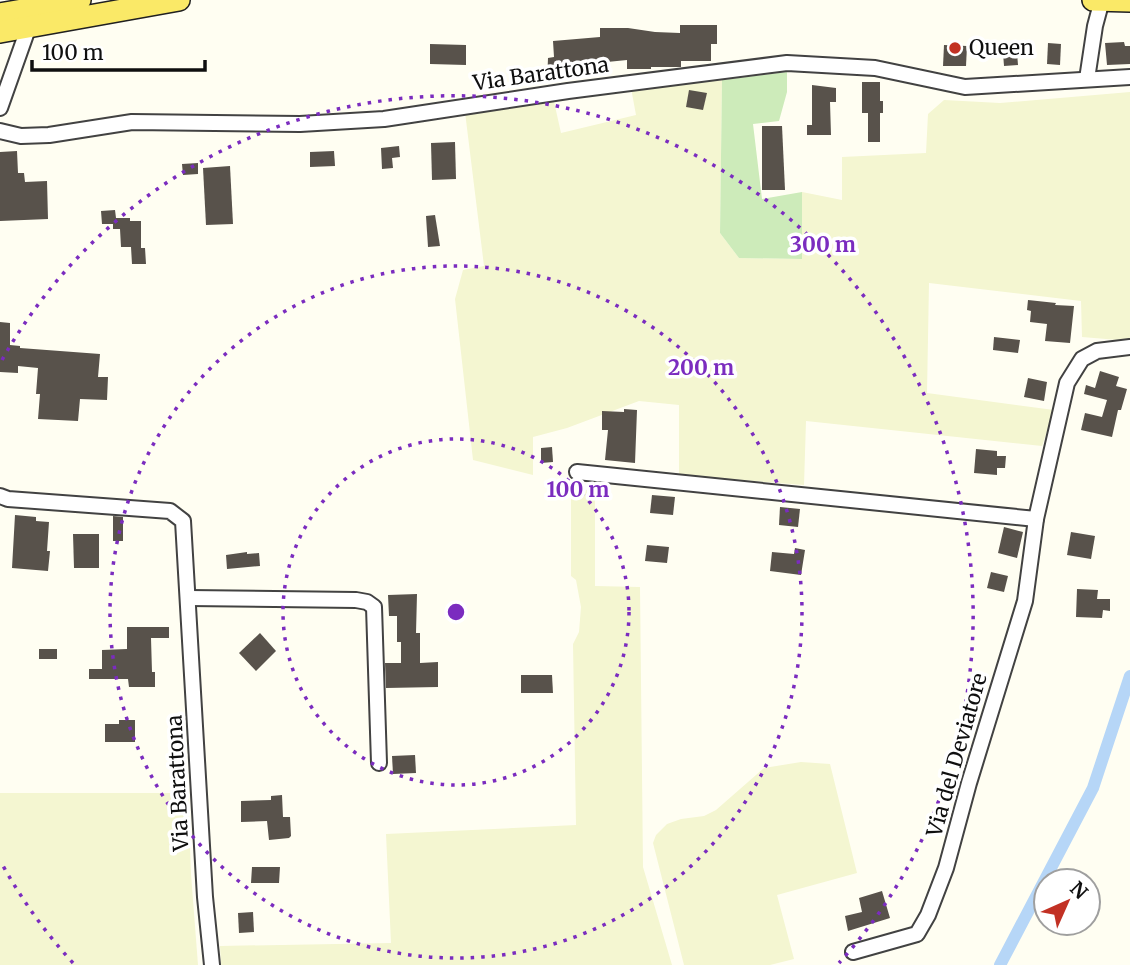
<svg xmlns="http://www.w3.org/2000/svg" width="1130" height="965" font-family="Merriweather,serif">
<rect width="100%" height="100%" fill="#fffef2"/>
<g fill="#f4f6d1">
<path d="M722,80L720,233L739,258L802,259V192L842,200V157L926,153L928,114L944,100L1000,103L1130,92V341L1082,337L1081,301L929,283L927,393L1054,410L1042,446L806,421L804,485L679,475V405L639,401L567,428L533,437V475L473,460L455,299L463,270L484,266L465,112L553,97L561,133L636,115L631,88Z"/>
<path d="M571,490H595V586L640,587L643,867L672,965H221L220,946L391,943L386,834L576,825L573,644L579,632L581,607L576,580L571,576Z"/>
<path d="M801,762L830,764L857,873L777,895L794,959L770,965H684L653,843L656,835L667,824L681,819L704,816L716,810L764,768Z"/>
<path d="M0,793H188L191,874L198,965H0Z"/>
</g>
<path fill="#cdebba" d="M787,72V92L779,121L753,124L762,199L802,192V259L739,258L720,233L722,80Z"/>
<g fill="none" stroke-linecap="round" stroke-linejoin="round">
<path stroke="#b6d6f7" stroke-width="12" d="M1000,965L1093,788L1130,676"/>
</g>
<g fill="#58524b">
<path d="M680,25H717V44H711V61H681V67H651V69H627V60L587,64L589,76L547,83L548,58L554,57L553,41L600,37V28H628L655,32L680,33Z"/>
<path d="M1124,42L1125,46H1130V64L1107,65L1105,43Z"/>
<path d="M1048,43L1061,44L1060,65L1047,64Z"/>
<path d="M430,44L466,45V65L430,64Z"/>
<path d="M944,45L967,46L966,66H943Z"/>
<path d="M1003,53H1017L1018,65L1004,66Z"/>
<path d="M862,82H880V101H883V113H880V142H868V113H862Z"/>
<path d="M812,85L836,88V102H830L831,135H807V125H812Z"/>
<path d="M689,90L707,93L703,110L686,107Z"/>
<path d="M762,126H782L785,190H762Z"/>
<path d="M455,142L456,179L432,180L431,143Z"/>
<path d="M399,146L400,157L392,158L393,168L382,169L381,148Z"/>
<path d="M17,151L18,173H24L25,182L47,181L48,219L0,221V152Z"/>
<path d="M334,151L335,166L310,167V152Z"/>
<path d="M198,163V174L183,175L182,164Z"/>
<path d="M230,166L233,224L206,225L203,168Z"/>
<path d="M115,210L116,218H130V221H141V248H145L146,264H132L131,247H121L120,229H113V224H102L101,211Z"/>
<path d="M435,215L440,246L428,247L426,216Z"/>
<path d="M1028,300L1056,303L1055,305L1074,306L1070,343L1045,341L1047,324L1030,322L1031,311L1027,310Z"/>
<path d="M0,322L10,323V345L20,346V348L100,354L98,377H108L107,400L80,399L78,421L38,419L40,394H36L38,368L18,366V373L0,372Z"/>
<path d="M994,337L1020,340L1018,353L993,350Z"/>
<path d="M1100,371L1119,377L1116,386L1127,389L1121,410H1118L1112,437L1081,430L1085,413L1102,417L1107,400L1084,394L1086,385L1095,388Z"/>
<path d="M1028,378L1047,382L1044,401L1024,397Z"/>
<path d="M624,409L637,410L635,463L605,460L608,430H602V411L624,412Z"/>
<path d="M552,447L553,462L541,463V448Z"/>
<path d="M976,449L997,451V456H1006L1005,468H997V475L974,473Z"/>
<path d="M652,495L675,497L673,515L650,513Z"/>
<path d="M780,507L800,509L798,527L779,525Z"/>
<path d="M15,515L36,517V521L49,522L47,551H50L48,571L12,568Z"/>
<path d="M113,516L123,517V541H113Z"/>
<path d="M1004,527L1023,532L1017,558L998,553Z"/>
<path d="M1071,532L1095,536L1091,559L1067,555Z"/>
<path d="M73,534H99V568H74Z"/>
<path d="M647,545L669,547L667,563L645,561Z"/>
<path d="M795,548L805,550L801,575L770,571L772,552L794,554Z"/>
<path d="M247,552V554L259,553L260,566L227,569L226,555Z"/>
<path d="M991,572L1008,576L1004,592L987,588Z"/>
<path d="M1077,589L1098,590L1097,599H1110V611L1103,610L1102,618L1076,617Z"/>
<path d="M417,594L416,633H420V663L438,662V687L386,688L385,663H401V642H397V616H389L388,595Z"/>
<path d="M127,627H169V638H151L152,672H155V687H129L128,679H89V669H102V650L127,649Z"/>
<path d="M260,633L276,651L256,671L239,653Z"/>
<rect x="39" y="649" width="18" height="10"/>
<path d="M521,675H552L553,693H521Z"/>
<path d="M119,720H135V742H105V724H119Z"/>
<path d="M415,755L416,773L393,774L392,756Z"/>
<path d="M282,795L283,817H290L291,836L289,838L269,840L267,821L241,822V801L271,800V796Z"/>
<path d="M252,867H280L279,883H251Z"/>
<path d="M882,891L890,918L848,931L845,916L862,912L859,898Z"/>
<path d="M253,912L254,932L239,933L238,913Z"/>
</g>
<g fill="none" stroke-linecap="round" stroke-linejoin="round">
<defs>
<g id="minor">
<path d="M1087,79L1095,26L1102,0"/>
<path d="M0,108L29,26L32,23"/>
<path d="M0,131L21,136L49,135L132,122L300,124L384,119L568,91L787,63L875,68L965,87L1130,77"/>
<path d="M577,472L1036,519"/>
<path d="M0,496L8,499L170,511L183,521L205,897L212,965"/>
<path d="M189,598L356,600L367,602L374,607L379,763"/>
<path d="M853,952L917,934L928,915L946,868L969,783L1025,601L1036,519L1067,383L1082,359L1097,351L1130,347"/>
</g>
<g id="primary">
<path d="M1093,0L1130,1"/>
<path d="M0,14L80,0"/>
<path d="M0,32L179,0"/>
</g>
</defs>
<use href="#minor" stroke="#424242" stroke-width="18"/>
<use href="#primary" stroke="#202020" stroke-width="24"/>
<use href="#minor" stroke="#fff" stroke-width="14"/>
<use href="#primary" stroke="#fae967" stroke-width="21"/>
</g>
<g fill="none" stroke="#7b2cbf" stroke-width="3.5" stroke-dasharray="3.5 7">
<circle cx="456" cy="612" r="173"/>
<circle cx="456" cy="612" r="346"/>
<path d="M73 963A519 519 0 0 1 2 864M2 360A519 519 0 1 1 839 963"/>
</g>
<circle fill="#c23124" stroke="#fff" stroke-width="2.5" cx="955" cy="48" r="7"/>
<g text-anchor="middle" stroke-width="7" stroke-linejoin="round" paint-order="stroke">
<g font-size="21" fill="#0f0f0f" stroke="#fff" text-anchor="start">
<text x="969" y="55">Queen</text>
</g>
<g font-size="21" fill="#0f0f0f" stroke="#fff">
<text transform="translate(541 74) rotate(-8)" y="7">Via Barattona</text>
<text transform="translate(957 755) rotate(-74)" y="7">Via del Deviatore</text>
<text transform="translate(178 783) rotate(-93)" y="7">Via Barattona</text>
</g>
</g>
<circle cx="456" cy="612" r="10" fill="#7b2cbf" stroke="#fff" stroke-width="3.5"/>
<g font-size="21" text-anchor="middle" font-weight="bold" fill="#7b2cbf" stroke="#fff" stroke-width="7" stroke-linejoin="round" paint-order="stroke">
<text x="823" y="252">300 m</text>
<text x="701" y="375">200 m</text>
<text x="578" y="497">100 m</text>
</g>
<g transform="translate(1067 902) rotate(45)"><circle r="33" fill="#ffffff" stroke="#9f9f9f" stroke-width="2"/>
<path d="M0-5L12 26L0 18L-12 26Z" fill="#c23124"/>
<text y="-10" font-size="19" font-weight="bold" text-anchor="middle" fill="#0f0f0f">N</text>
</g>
<path d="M32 60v10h173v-10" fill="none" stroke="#0f0f0f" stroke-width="3.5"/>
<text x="42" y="60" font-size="21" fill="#0f0f0f" stroke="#ffffff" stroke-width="5" paint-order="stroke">100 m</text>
</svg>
